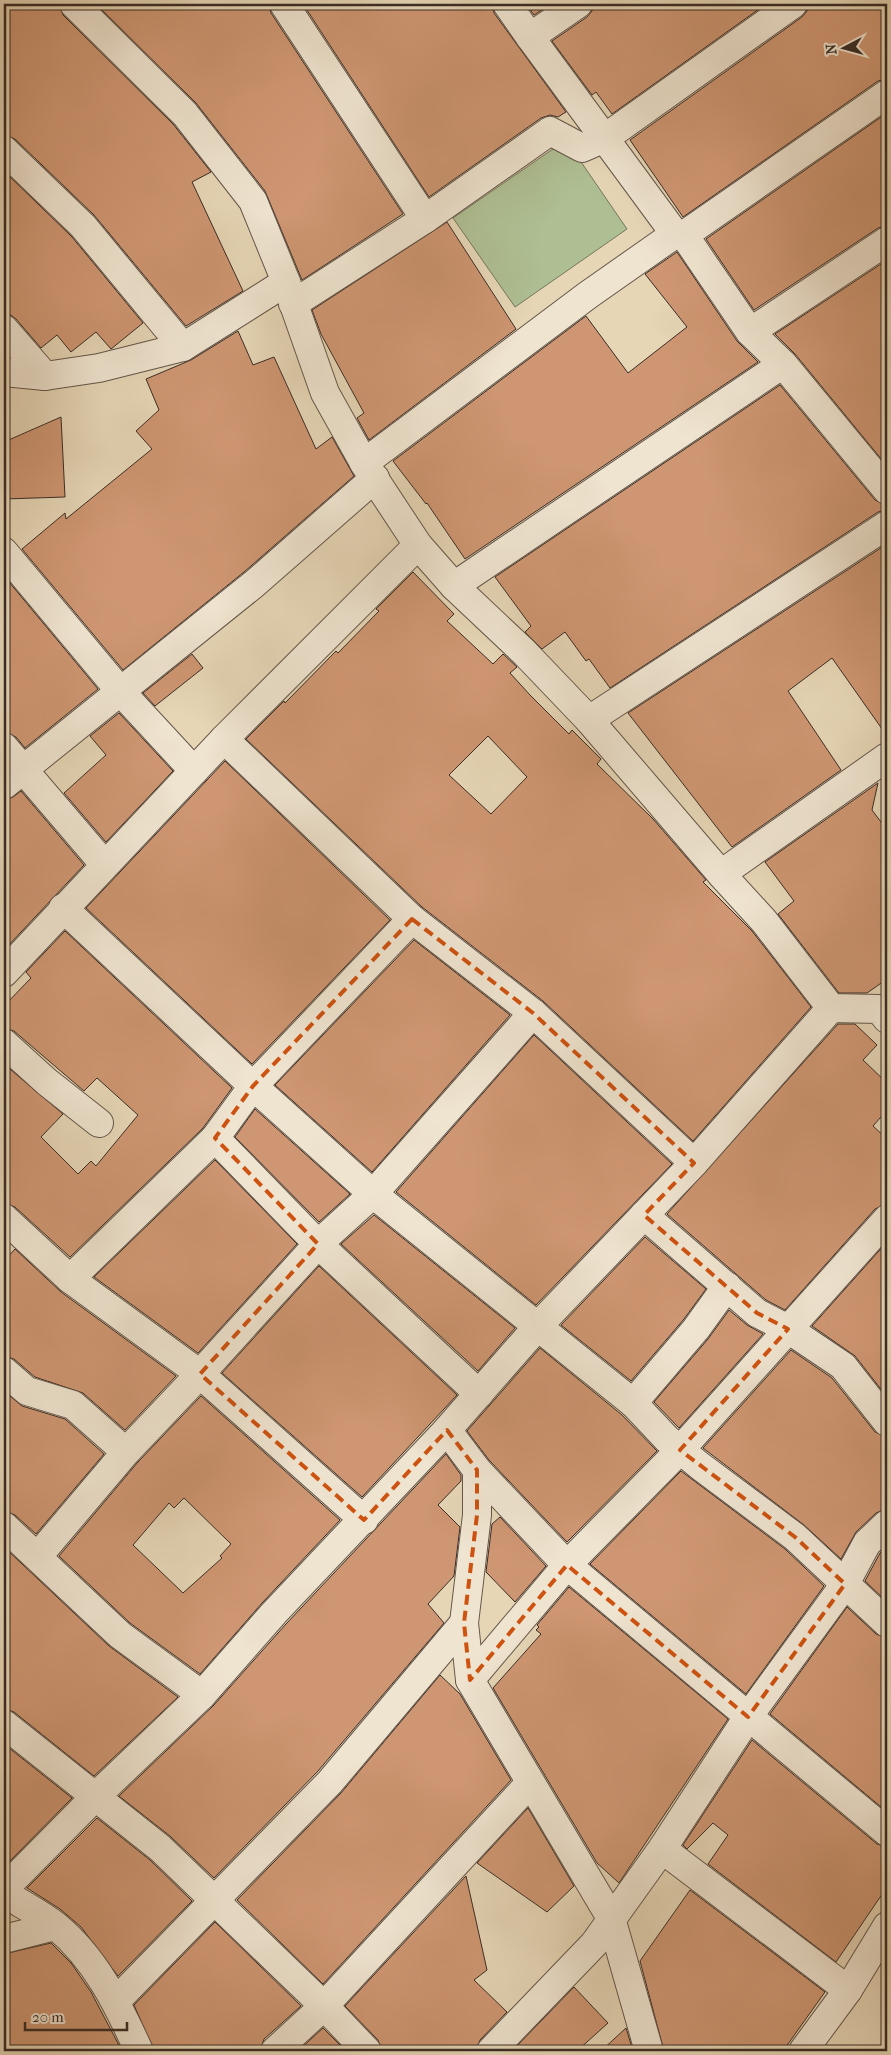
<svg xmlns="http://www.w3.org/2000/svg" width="891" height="2055" font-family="'IM FELL French Canon',serif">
<rect width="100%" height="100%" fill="#e6d6b6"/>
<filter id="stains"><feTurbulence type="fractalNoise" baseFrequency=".004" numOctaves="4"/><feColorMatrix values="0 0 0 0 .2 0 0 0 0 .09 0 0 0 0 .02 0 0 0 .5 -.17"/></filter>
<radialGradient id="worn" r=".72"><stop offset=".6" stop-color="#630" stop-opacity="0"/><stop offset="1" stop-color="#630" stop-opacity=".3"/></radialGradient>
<path fill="#aebf93" stroke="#74765c" d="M566,140L627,229L515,307L453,218Z"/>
<g fill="#ce9672" stroke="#392c26" fill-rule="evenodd">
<path d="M4,4H59L63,15L173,124L211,172L192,182L243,291L186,326L94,215L15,139L4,135Z"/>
<path d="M96,4H269L271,13L403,214L302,280L265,191L196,103Z"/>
<path d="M303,4H492L494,13L566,112L558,117L550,115L541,118L429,197Z"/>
<path d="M526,4H551L534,15Z"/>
<path d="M593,4H766L612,114L596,92L592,95L552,41L587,17L592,11Z"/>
<path d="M808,4H881L887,13V79L878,81L683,217L630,140L802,17L807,11Z"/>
<path d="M887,113V226L878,228L754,310L706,239Z"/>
<path d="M4,171L72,237L143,323L111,349L96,332L71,352L57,335L41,348L16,319L4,310Z"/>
<path d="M447,222L516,329L369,440L357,418L364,413L321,334L312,310Z"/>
<path d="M677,252L737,341L758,362L465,559L427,503L426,504L393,461L586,316L628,373L687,327L645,274Z"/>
<path d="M887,260V466L795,354L775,334Z"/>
<path d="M238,331L253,365L274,357L316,449L332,437L354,476L244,572L123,670L22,549L65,513L66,519L152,449L136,431L159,410L146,379L191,360Z"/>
<path d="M780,385L875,500L887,505V510L878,512L610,688L589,659L586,661L565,632L542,649L525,632L531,626L495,577Z"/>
<path d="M61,417L65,497L4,499V442Z"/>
<path d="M887,544V736L832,658L788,691L841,770L732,847L628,713Z"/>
<path d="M413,572L454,614L447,621L493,664L503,654L517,667L510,673L530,695L569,734L572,730L601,759L597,764L653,819L706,880L703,882L752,931L811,1007L693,1141L543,1001L422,907L246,739L284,701L285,703L336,651L338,653L379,611L376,609ZM488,736L527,777L491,814L449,775Z"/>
<path d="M4,576L98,689L25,748L16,737L4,732Z"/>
<path d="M192,654L203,668L155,706L143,693Z"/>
<path d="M119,713L173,771L106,842L64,793L106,755L90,736Z"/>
<path d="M225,761L390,920L252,1064L86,908Z"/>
<path d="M878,783L872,810L887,830V979L867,993H839L778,914L794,901L765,862Z"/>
<path d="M21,791L84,865L5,949L4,800L13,797Z"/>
<path d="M65,931L232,1088L203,1128L70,1257L15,1207L4,1203V1064L63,1114L41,1137L78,1174L91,1161L96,1166L138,1115L97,1078L84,1091L14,1031L4,1028V1006L31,978L26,972Z"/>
<path d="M414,940L510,1015L372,1172L275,1085Z"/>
<path d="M838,1024H855L877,1045L863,1060L887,1083V1110L873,1126L887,1139V1204L875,1209L785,1310L766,1300L667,1214Z"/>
<path d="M534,1035L672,1164L536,1305L396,1192Z"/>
<path d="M255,1109L350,1194L319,1222L235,1137Z"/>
<path d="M215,1160L297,1244L198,1353L94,1277Z"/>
<path d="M374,1215L515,1328L478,1371L341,1244Z"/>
<path d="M645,1237L706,1289L684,1319L631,1381L561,1325Z"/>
<path d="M887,1242V1397L855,1356L812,1326Z"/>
<path d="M15,1249L61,1292L176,1376L125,1430L83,1393L35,1377L14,1359L4,1356V1261Z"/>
<path d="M319,1266L457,1395L362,1497L222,1373Z"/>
<path d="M729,1310L747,1325L763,1334L679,1428L654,1402L708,1339Z"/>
<path d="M540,1348L622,1415L657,1451L567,1542L489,1460L467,1431Z"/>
<path d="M791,1350L832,1378L875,1432L887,1437V1509L876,1513L856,1532L841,1559L804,1525L703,1448Z"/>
<path d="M4,1391L22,1406L65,1419L104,1454L36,1534L15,1515L4,1511Z"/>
<path d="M201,1396L340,1520L263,1602L200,1674L130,1623L59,1556L138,1462ZM184,1498L231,1544L220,1556L222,1558L183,1593L133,1545L169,1503L174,1508Z"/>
<path d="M446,1454L461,1475V1481L438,1505L460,1527L454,1576L428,1604L444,1623L318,1771L214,1878L170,1836L119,1796L214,1705L286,1624Z"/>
<path d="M681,1471L785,1549L824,1586L746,1694L590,1564Z"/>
<path d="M500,1517L546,1566L515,1602L486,1572L492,1524Z"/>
<path d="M887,1545V1602L865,1581L880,1553Z"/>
<path d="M4,1547L109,1646L178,1697L94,1776L14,1712L4,1709Z"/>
<path d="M569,1587L728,1719L619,1883L597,1863L493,1688L541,1634L536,1630L539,1627L537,1625Z"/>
<path d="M847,1607L876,1634L887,1638V1812L770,1714Z"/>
<path d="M440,1675L460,1694L511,1780L323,1984L237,1900L341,1793Z"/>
<path d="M752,1740L877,1844L887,1847V1887L836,1962L708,1864L728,1835L713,1823L687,1849L683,1845Z"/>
<path d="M4,1744L72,1798L4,1867Z"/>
<path d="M528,1808L574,1886L547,1912L477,1863Z"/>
<path d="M97,1818L150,1860L192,1901L118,1976L81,1927L60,1909L27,1888Z"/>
<path d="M466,1876L487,1970L474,1980L507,2012L480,2040L476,2051H382L378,2040L345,2006Z"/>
<path d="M690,1890L825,1992L783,2051H664L640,1961Z"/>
<path d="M215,1922L301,2006L264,2039L260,2051H154L134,2005Z"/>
<path d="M51,1943L71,1963L91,1992L122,2051H4V1954Z"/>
<path d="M574,1987L608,2023L577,2051H512Z"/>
<path d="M323,2028L346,2051H298Z"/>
<path d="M626,2028L633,2051H601Z"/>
</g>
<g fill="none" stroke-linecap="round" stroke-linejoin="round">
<defs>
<g id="minor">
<path d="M74,4L185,114L253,201L286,282L325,393L364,463L418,545L454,586L524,652L589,720L721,874L764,921L831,1008L879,1009L887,1019"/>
<path d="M284,4L425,219"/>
<path d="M507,4L530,37L675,234L684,235L750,332L783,364L887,490"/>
<path d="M530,37L578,4"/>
<path d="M4,150L83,226L183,347"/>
<path d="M684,235L887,94"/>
<path d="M293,304L425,219L550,131L582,148L605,138L793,4"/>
<path d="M4,329L45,376"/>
<path d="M750,332L887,241"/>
<path d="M4,372L45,376L99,368L183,347L286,282"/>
<path d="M364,463L588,295L675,234"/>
<path d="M4,552L120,691L194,771"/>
<path d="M454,586L783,364"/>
<path d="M589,720L887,525"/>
<path d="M224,739L412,919L533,1013L694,1163"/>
<path d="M4,747L104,864"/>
<path d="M4,785L254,584L375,478"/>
<path d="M721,874L887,757"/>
<path d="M63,908L253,1086L373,1194L633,1403L667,1439L700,1466L795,1537L887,1623"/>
<path d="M4,973L224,739L418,545"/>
<path d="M4,1043L47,1082L99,1123"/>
<path d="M215,1138L318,1244L479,1394"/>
<path d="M644,1215L757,1313L788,1329L843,1366L887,1422"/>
<path d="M4,1218L70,1279L200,1374L364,1520"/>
<path d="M70,1279L215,1138L253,1086L412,919"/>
<path d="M4,1371L27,1391L73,1405L126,1452"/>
<path d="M633,1403L696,1329L727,1286"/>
<path d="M447,1430L477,1470L567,1565L887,1832"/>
<path d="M477,1470V1515L464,1623L470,1680L611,1918L649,2051"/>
<path d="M4,1526L120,1635L202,1695"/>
<path d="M38,1556L126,1452L200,1374L318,1244L373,1194L533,1013"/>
<path d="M470,1680L567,1565L680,1450L887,1219"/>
<path d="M4,1724L160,1848L324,2006L367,2051"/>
<path d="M662,1849L848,1990"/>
<path d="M4,1889L96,1796L202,1695L274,1613L447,1430L539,1325L694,1163L831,1008"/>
<path d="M4,1893C21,1904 41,1914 56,1926C96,1959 118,2005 139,2051"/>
<path d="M4,1939L55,1926"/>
<path d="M116,2001L330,1782L464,1623"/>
<path d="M275,2051L324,2006L530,1783"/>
<path d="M491,2051L594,1944L662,1849L748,1717L845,1584L867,1543L887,1524"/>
<path d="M803,2051L848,1990L887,1926"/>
</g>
</defs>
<use href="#minor" stroke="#64564a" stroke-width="30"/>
<use href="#minor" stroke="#efe4d0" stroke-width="28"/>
</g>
<path fill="none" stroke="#ce5210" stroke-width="4" stroke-dasharray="10 6" stroke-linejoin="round" d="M412,919L533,1013L694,1163L644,1215L757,1313L788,1329L680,1450L795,1537L845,1584L748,1717L567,1565L470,1680L464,1623L477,1515V1470L447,1430L364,1520L200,1374L318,1244L215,1138L253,1086Z"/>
<rect width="891" height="2055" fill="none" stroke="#e6d6b6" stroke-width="20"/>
<rect x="5" y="5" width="881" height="2045" fill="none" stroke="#392c26" stroke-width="2.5"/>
<rect x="10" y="10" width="871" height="2035" fill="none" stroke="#392c26"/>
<g transform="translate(844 48) rotate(264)" stroke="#efe4d0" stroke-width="4" paint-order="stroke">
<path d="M0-4L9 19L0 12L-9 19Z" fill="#392c26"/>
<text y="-8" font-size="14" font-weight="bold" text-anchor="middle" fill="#392c26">N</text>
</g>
<path d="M25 2022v8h102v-8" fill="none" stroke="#392c26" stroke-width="2.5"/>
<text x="32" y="2022" font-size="15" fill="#392c26" stroke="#efe4d0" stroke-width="4" paint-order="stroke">20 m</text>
<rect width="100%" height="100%" filter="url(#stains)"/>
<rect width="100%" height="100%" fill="url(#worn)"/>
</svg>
